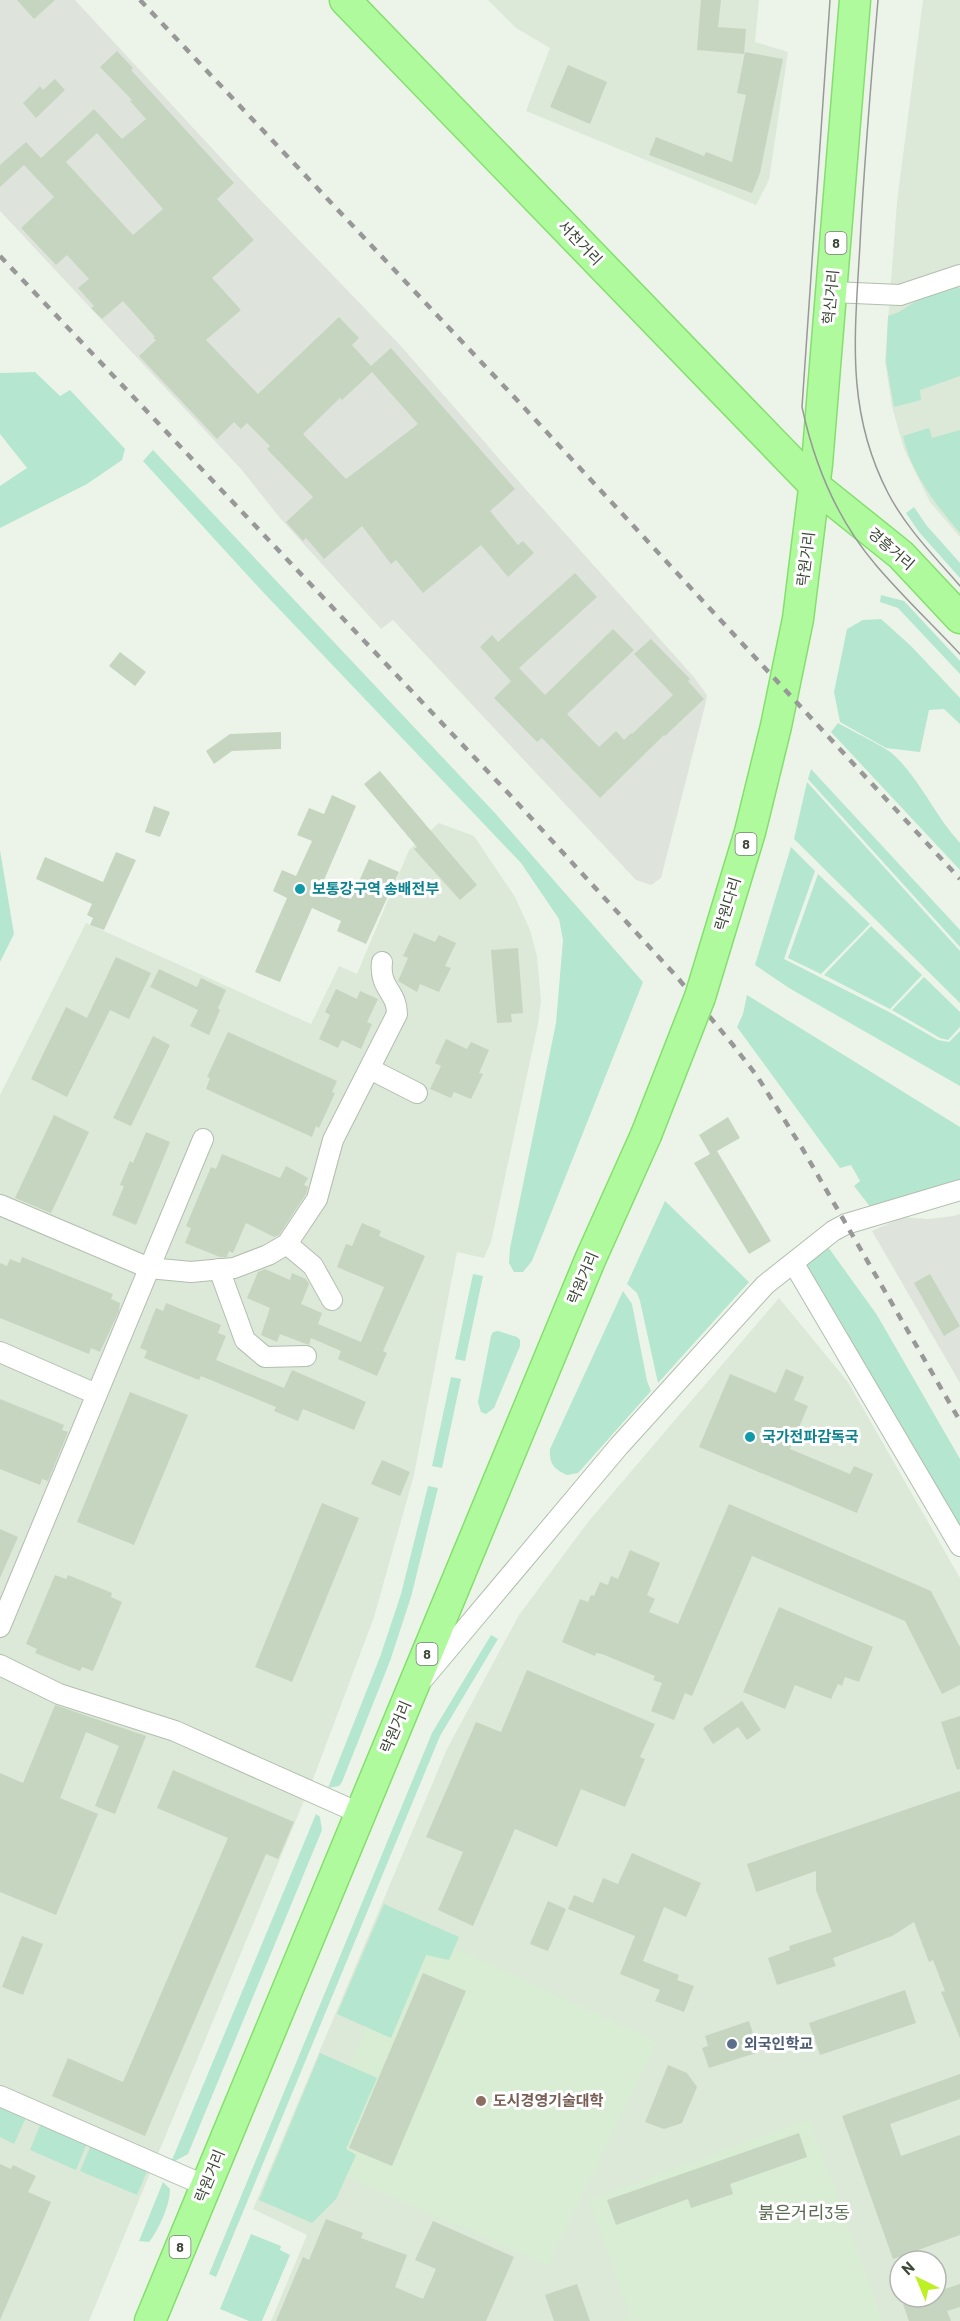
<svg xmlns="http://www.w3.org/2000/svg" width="960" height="2321" font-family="Barlow,'Noto Sans KR',sans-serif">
<rect width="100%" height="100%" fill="#ecf4ea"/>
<g fill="#dce8d8" fill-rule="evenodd">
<path d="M488,0H759L755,42L788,52L769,180L756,205L526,111L550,48L516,28Z"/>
<path d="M923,0H960V537L930,502L904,449L892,407L885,361L897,202Z"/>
<path d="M439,823L474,836L515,897L530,930L537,956L541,1001L538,1024L491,1242L484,1258L457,1252L414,1475L374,1617L315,1774L89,2321H0V1095L86,923L311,1024L339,966L357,974L409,850Z"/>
<path d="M779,1298L848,1382L960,1578V2321H271L307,2235L253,2209L447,1749L519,1615L588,1522ZM900,2261H936V2297H900Z"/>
</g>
<g fill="#dee4db">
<path d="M0,0H75L246,185L401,346L528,492L693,676L707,695L706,702L661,878L651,885L636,880L393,620L381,629L280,518L241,469L0,211Z"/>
<path d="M960,1214V1383L872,1231L903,1217L928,1219L953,1216Z"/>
</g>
<g fill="#d9ecd4">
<path d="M411,1927L657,2042L548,2266L308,2160Z"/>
<path d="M809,2119L883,2321H621L631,2317L589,2200Z"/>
</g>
<g fill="#b5e6d0">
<path d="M956,284L960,289V376L920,390L921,400L894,407L886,362L888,316L899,312L927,294Z"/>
<path d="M35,372L60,396L70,390L125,449L122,460L87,484L0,528V486L27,468L0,434V373Z"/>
<path d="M929,428L932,438L960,430V533C936,505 911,473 903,436Z"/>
<path d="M153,450L494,812L643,982L532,1261L523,1272H514L509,1263L510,1248L556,1023L563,940L559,919L521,863L262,591L143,461Z"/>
<path d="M914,507L927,526L960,563V578L919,532L906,513Z"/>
<path d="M881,595L904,601L960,661V674L898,608L880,602Z"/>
<path d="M881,619L911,646L960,698V724L944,709L929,710L920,752L886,748L840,722L834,692L847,629L863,620Z"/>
<path d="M838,723C850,730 888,748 895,756C921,781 935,816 960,843V870L831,732Z"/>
<path d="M811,769L960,930V947L808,779Z"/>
<path d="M807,782L960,951V1003L794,839Z"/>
<path d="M791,847L815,871L784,959L891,1013L938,1040L949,1042L960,1031V1086L789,988L755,965Z"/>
<path d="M0,850L14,934L0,962Z"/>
<path d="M818,874L870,924L821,974L788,958Z"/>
<path d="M871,926L922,975L890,1009L824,975Z"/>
<path d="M924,977L960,1012V1027L948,1040L940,1038L892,1010Z"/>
<path d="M747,995L960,1127V1182L872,1209L854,1186L860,1181L851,1165L840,1168L737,1027L743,1014Z"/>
<path d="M665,1201L749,1282L658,1383L640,1301L637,1293L627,1284Z"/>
<path d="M828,1247L877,1315L960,1459V1533L805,1266Z"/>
<path d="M473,1274L483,1276L465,1361L455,1359Z"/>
<path d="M623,1291L632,1304L647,1381L651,1391L578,1473L567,1475C554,1469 549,1464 550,1449Z"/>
<path d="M498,1331L517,1337L520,1340V1346L494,1408L486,1414L481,1412L478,1402L491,1336L493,1332Z"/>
<path d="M451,1377L461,1379L442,1468L432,1466Z"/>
<path d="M428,1486L438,1488L411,1597L390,1661L342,1782L339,1786L328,1788L380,1657L401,1594Z"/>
<path d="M491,1635L498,1639L440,1736L216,2277L209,2274L432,1733Z"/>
<path d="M316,1814L320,1817L322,1830L188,2154L175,2161L172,2160Z"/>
<path d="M384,1904L459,1937L449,1960L426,1955L391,2038L337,2014Z"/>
<path d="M320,2053L377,2078L346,2149L356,2155L336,2199L312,2223L259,2200Z"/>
<path d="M0,2106L26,2117L14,2144L0,2137Z"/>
<path d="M41,2123L87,2143L76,2170L30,2150Z"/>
<path d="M91,2145L148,2169L137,2195L80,2171Z"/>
<path d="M163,2182L170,2189C170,2205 159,2229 149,2242L139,2241Z"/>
<path d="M251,2234L281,2246L280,2250L290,2255L262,2321H249L220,2309Z"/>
</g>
<g fill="#c6d5c0" fill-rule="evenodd">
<path d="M17,0H55L34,19Z"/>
<path d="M701,0H721L718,27L746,29L744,54L697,50Z"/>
<path d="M117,51L133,68L131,70L234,183L217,199L254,240L212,278L241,310L206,340L258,394L339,317L359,338L352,345L371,366L391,348L515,489L490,511L518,545L523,541L534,553L508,577L481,545L423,593L396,560L391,564L362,526L324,559L306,538L303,541L286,522L313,497L267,449L270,446L247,423L241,429L234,422L217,439L139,356L156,340L153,338L155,337L123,301L102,319L91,308L94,306L78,288L89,279L67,255L56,265L21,228L54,197L24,165L0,187V165L26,142L41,158L94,109L122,139L146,119L130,101L132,100L100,67ZM97,133L163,209L133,235L66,162ZM372,372L418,424L346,479L303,434L340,398L342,400Z"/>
<path d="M745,52L783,59L760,173L752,193L649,155L656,137L704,156L706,152L732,162L746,95L737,93Z"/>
<path d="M568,65L607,82L590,124L550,107Z"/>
<path d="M55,79L65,90L36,118L23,103L40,86L43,90Z"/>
<path d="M575,573L597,597L519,668L545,695L613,629L634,650L567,714L599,747L616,731L624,740L631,733L632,734L673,695L634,654L651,639L690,679L688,681L704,699L665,736L664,735L600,798L542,738L537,742L494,698L511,681L480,647L492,635L498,642Z"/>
<path d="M120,652L146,672L135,686L109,666Z"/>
<path d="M281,732V749L232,751L214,764L206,751L230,734Z"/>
<path d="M380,771L477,885L460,900L414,849L417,847L364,784Z"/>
<path d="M332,795L356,806L321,887L351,899L369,859L399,872L366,944L337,931L341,921L312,908L280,982L255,972L287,898L273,891L282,870L296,876L312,841L297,835L309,808L324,814Z"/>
<path d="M154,806L170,812L160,837L145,832Z"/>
<path d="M116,852L136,860L104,930L90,925L93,918L87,915L92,904L36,879L45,857L103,882Z"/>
<path d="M414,933L435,942L439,935L456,943L445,966L451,968L439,992L420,984L417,992L398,981L408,958L403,956Z"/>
<path d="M518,948L523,1013L511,1014L512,1022L497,1023L491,950Z"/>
<path d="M116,957L151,973L129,1019L110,1010L67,1097L31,1079L66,1007L87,1018Z"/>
<path d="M159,969L197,987L201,978L226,990L218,1008L220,1010L209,1035L190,1026L198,1010L150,987Z"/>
<path d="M336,989L357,999L360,991L378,999L367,1022L372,1024L361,1049L342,1040L338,1048L319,1039L330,1015L325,1012Z"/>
<path d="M228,1032L337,1081L332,1092L335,1093L319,1128L316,1126L312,1137L206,1089L210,1078L207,1077Z"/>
<path d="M153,1036L170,1045L131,1126L113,1118Z"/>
<path d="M446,1039L467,1049L471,1042L489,1050L479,1073L483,1074L471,1099L454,1092L451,1098L430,1089L441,1066L435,1063Z"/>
<path d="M54,1115L89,1132L51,1213L15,1198Z"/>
<path d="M728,1117L740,1138L717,1151L771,1241L749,1254L694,1163L710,1154L699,1135Z"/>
<path d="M146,1132L170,1142L136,1225L112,1215L124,1186L120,1185L130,1161L133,1163Z"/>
<path d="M222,1154L280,1178L286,1166L308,1178L304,1185L308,1187L306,1194L279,1235L274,1237L246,1223L233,1253L229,1251L227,1257H220L185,1243L191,1228L186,1226L211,1167L216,1169Z"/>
<path d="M362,1223L381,1231L379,1236L425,1256L383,1351L387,1353L377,1376L338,1359L341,1351L311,1338L309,1345L280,1334L277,1342L261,1335L270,1308L247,1298L258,1272L265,1269L290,1280L292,1273L306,1279L309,1284L301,1304L322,1313L318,1324L361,1342L384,1287L337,1267L346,1244L352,1246Z"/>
<path d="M22,1257L113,1294L111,1299L120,1303L119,1311L100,1352L91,1348L89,1354L0,1318V1263L7,1266L10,1259L20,1263Z"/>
<path d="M930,1274L960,1326L944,1336L914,1283Z"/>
<path d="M166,1303L221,1325L218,1333L226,1336L216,1360L284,1388L292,1370L366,1402L354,1430L303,1409L298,1421L274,1411L276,1407L201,1376L199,1380L144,1358L147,1351L140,1348L156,1308L163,1311Z"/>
<path d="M786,1369L804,1377L794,1400L808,1406L790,1449L850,1474L854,1466L873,1474L857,1513L699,1447L730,1374L776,1393Z"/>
<path d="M130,1392L188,1415L134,1545L77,1522Z"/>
<path d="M0,1399L64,1425L62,1430L68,1432L48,1481L42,1479L40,1485L0,1469Z"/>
<path d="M382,1460L410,1472L400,1496L371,1484Z"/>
<path d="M322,1503L359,1518L292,1682L255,1667Z"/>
<path d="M729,1504L931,1591L960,1647V1685L942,1694L905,1621L752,1556L692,1696L685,1693L674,1720L651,1711L662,1683L653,1680L655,1676L602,1654L596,1653L595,1656L562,1642L580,1599L588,1602L591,1595L594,1596L600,1582L608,1585L611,1576L618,1579L630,1550L660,1563L647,1595L655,1599L649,1612L678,1624Z"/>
<path d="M0,1529L18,1537L0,1578Z"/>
<path d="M55,1575L66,1579L68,1575L112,1593L111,1597L122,1602L93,1671L82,1667L80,1671L35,1653L37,1649L26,1644Z"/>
<path d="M779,1607L873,1647L859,1682L845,1677L842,1686L838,1684L831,1699L795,1685L785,1709L743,1692Z"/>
<path d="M527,1670L655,1724L640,1757L645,1759L625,1807L581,1789L557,1847L515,1829L473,1926L438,1910L463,1852L426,1837L476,1722L501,1732Z"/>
<path d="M742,1701L761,1730L747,1740L738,1727L713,1744L703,1728Z"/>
<path d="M55,1705L146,1736L115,1814L95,1806L119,1746L86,1732L60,1798L98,1814L56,1915L0,1892V1773L23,1783Z"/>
<path d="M960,1716V1769L957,1770L941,1722Z"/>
<path d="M173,1770L294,1822L278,1859L266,1854L145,2136L52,2096L68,2058L123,2082L228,1838L157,1808Z"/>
<path d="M960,1791V2038L941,1992L945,1991L933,1960L929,1962L914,1922L892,1936L833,1958L836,1966L777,1985L768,1958L790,1950L789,1946L832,1932L816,1890V1871L756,1892L747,1864Z"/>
<path d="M632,1853L701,1883L686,1917L664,1907L643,1961L679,1975L677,1980L694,1986L684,2012L655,2001L660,1990L620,1974L635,1936L568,1909L574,1895L593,1903L603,1878L618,1884Z"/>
<path d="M548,1901L566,1909L548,1951L530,1944Z"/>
<path d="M22,1936L43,1944L23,1995L2,1987Z"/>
<path d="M423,1973L466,1991L392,2166L349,2148Z"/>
<path d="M905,1990L916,2023L820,2055L809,2023Z"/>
<path d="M749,2021L759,2052L709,2068L702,2048L708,2046L705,2036Z"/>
<path d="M668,2065L687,2073L697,2087L682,2123L664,2129L645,2122Z"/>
<path d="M960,2074V2099L890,2124L901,2156L960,2135V2235L893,2259L842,2116Z"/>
<path d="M799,2133L807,2157L730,2184L733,2194L691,2208L688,2199L616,2225L607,2200Z"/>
<path d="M0,2164L11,2169L13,2165L36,2176L28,2192L51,2202L0,2320Z"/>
<path d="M326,2219L363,2233L361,2238L407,2255L395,2287L423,2299L436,2269L415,2260L433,2221L514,2257L486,2321H276L303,2257L309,2260Z"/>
<path d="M577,2284L590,2321H554L545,2295Z"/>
<path d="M960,2284V2307L947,2311L951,2321H909L903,2304L923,2297H936V2292Z"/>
</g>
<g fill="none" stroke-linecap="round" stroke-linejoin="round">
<defs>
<g id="minor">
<path d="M832,292L900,295L960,275"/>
<path d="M370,1069L417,1093"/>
<path d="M0,1205L149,1268L191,1272L234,1268L268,1255L287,1244L317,1199L333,1140L397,1014C397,991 379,989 382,962"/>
<path d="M287,1244L313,1266L332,1300"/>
<path d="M794,1264L960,1546"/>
<path d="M219,1269L245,1340L265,1357L306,1356"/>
<path d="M0,1352L96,1394"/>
<path d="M0,1627L203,1139"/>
<path d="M0,1665L59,1694L175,1731L359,1813"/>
<path d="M424,1678L619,1446L765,1285L833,1231L846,1224L960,1190"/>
<path d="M0,2096L206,2186"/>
</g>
<g id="primary">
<path d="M345,0L815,486L901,555L960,618"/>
<path d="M700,997L750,832L776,726L798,619L817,464L855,0"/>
<path d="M150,2321L590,1260L646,1135"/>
</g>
</defs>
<use href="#minor" stroke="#b1bfad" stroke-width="22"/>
<use href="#primary" stroke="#84df6d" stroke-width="33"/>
<use href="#minor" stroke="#fff" stroke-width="20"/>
<use href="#primary" stroke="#affa9d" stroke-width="30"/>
<g stroke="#989898" stroke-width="1.5">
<path d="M830,0L802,407C814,463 837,519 875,564C901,595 932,624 960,654"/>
<path d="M878,0C871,81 864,163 860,244C855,334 845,410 888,493C906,528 935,557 960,586"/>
</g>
<g stroke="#989898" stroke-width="4.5" stroke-dasharray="8 8" stroke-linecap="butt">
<path d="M140,0L517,400L960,879"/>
<path d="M0,256L510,795L677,977L733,1045L757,1076L802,1148L960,1421"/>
</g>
<defs>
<path id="primary-bridge" d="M646,1135L700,997"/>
</defs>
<use href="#primary-bridge" stroke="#84df6d" stroke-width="33" stroke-linecap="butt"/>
<use href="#primary-bridge" stroke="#affa9d" stroke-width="30"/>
</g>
<g fill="#0f9aa8" stroke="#fff" stroke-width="2">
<circle cx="300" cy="889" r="6"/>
<circle cx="750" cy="1437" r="6"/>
</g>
<circle fill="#5c6f8a" stroke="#fff" stroke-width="2" cx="732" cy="2044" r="6"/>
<circle fill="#8d6e63" stroke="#fff" stroke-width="2" cx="481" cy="2101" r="6"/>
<g text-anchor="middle" stroke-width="6" stroke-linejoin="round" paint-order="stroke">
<g fill="#fff" stroke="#777f74" stroke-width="1.5">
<rect x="825.5" y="232" width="21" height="22" rx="4.5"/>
<rect x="735.5" y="833" width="21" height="22" rx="4.5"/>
<rect x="416.5" y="1643" width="21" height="22" rx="4.5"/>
<rect x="169.5" y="2236" width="21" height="22" rx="4.5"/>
</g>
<g font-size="14" font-weight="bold" fill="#3d4838">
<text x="836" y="248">8</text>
<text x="746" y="849">8</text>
<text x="427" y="1659">8</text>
<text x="180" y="2252">8</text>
</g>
<g font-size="15" fill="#3d4838" stroke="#fff">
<text transform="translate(580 243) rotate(46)" y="5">서천거리</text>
<text transform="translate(831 297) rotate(-85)" y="5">혁신거리</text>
<text transform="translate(891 549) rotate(41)" y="5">경흥거리</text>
<text transform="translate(806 559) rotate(-83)" y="5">락원거리</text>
<text transform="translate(728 904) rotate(-73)" y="5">락원다리</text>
<text transform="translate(583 1278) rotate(-67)" y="5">락원거리</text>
<text transform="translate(396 1727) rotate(-67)" y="5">락원거리</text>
<text transform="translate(210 2176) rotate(-68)" y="5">락원거리</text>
</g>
<g font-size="15" font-weight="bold" fill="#0d838f" stroke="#fff" text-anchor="start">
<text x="312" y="894">보통강구역 송배전부</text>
<text x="762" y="1442">국가전파감독국</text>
</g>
<g font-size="15" font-weight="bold" fill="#4e5e75" stroke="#fff" text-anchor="start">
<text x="744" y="2049">외국인학교</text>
</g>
<g font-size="15" font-weight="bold" fill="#785e54" stroke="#fff" text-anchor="start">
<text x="493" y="2106">도시경영기술대학</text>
</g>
<g font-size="18" fill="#586a50" stroke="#fff">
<text x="804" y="2219">붉은거리3동</text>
</g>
</g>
<g transform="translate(918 2279) rotate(317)"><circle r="28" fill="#ffffff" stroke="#b1b6af" stroke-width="1.5"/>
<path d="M0-4.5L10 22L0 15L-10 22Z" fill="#bdf025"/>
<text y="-9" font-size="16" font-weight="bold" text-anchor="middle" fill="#3d4838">N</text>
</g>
</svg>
